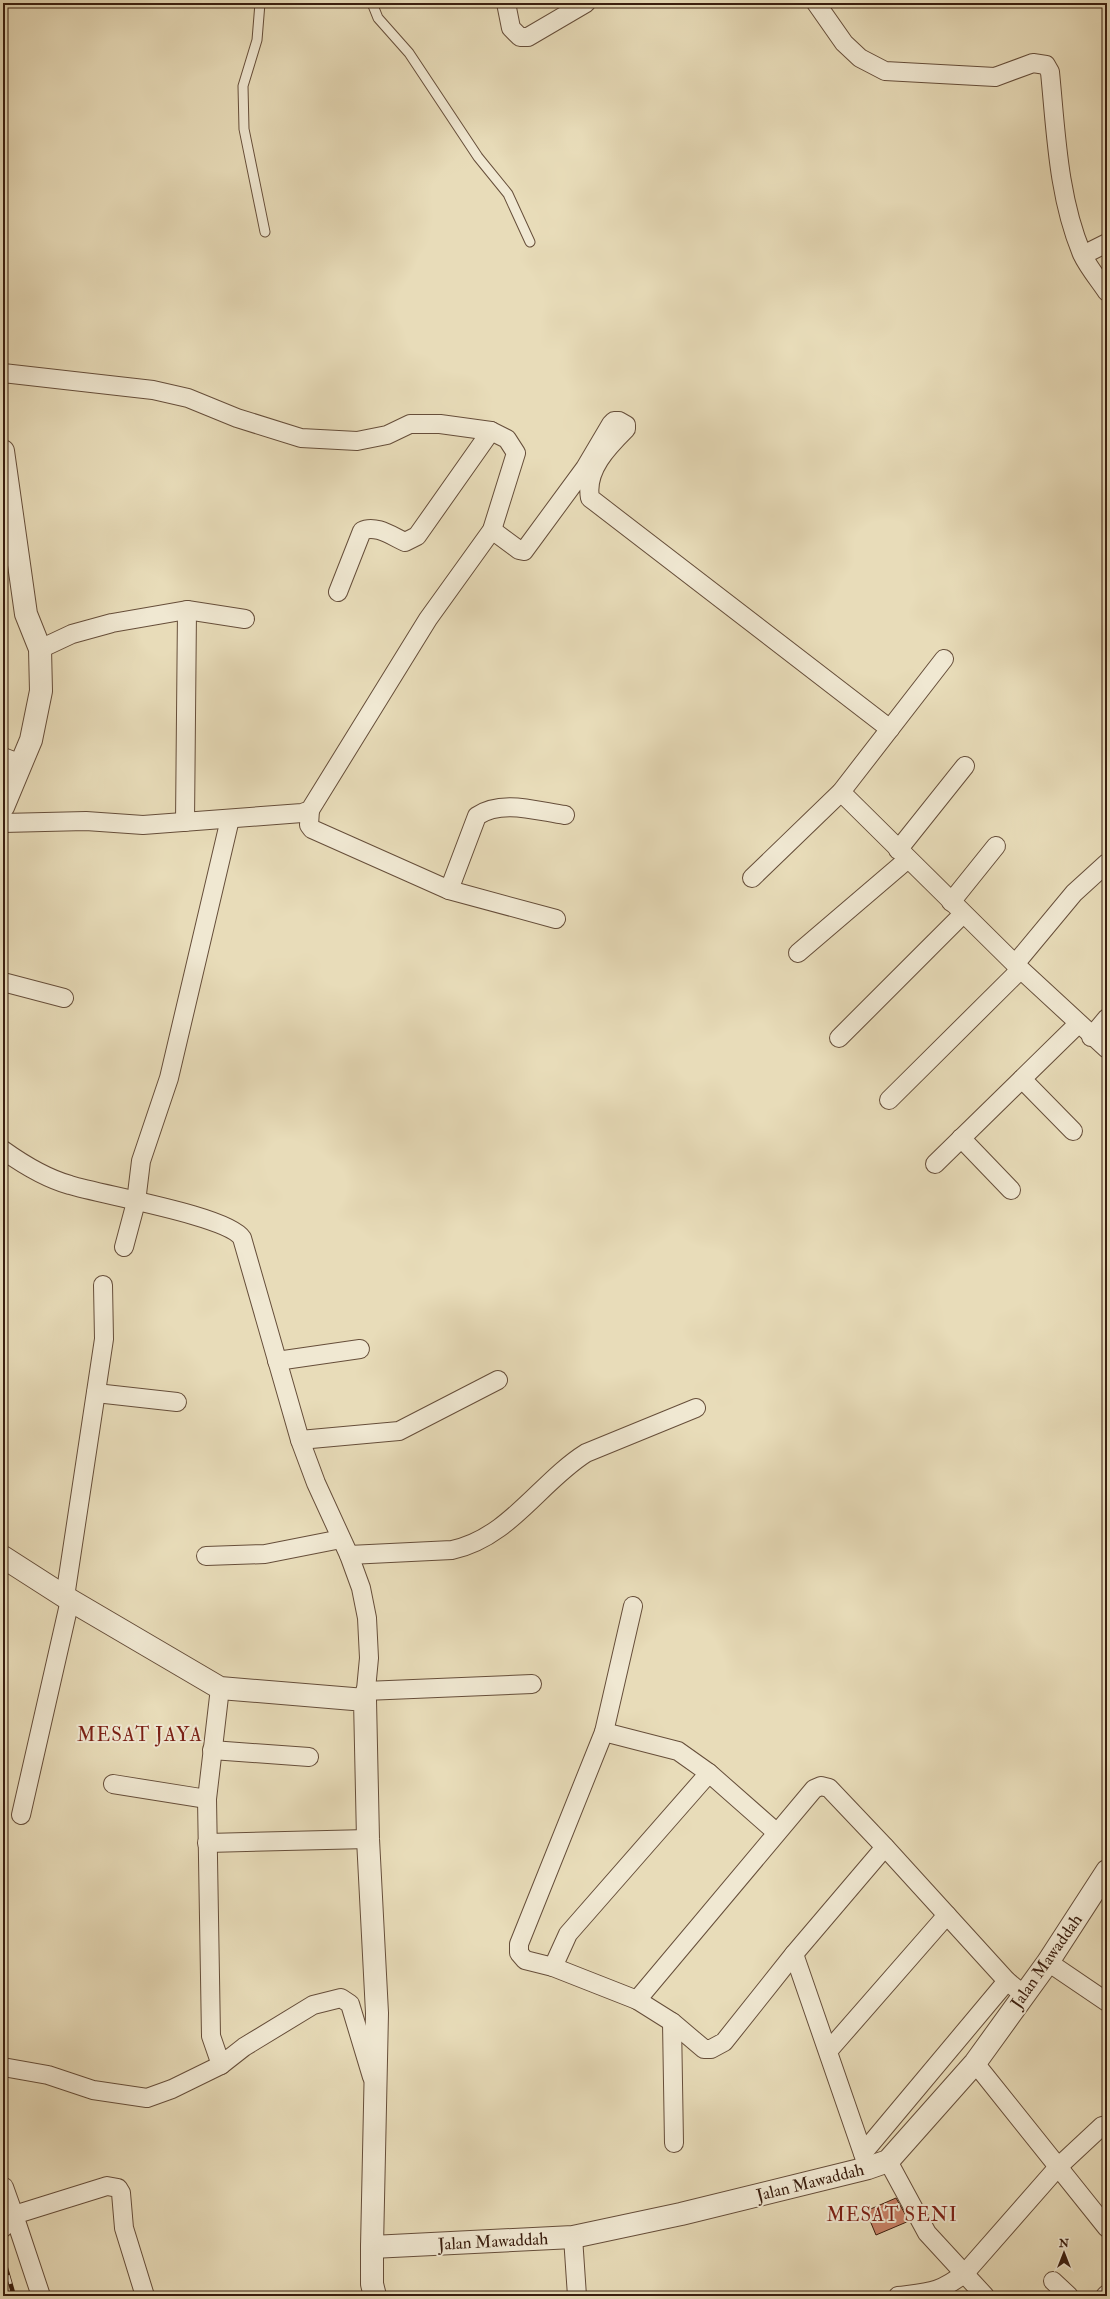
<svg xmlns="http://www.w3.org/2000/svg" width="1110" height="2299" font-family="'IM FELL Double Pica',serif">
<rect width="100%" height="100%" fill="#e8dcb9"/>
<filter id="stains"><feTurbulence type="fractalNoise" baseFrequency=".005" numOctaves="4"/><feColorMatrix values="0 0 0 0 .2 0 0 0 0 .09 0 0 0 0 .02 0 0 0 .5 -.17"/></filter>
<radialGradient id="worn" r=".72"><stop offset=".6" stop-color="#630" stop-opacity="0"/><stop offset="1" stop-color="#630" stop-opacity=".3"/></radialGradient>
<path fill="#cb846a" stroke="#3a1e0f" d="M896,2198L909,2221L876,2235L866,2211Z"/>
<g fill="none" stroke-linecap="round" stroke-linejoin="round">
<defs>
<g id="service">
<path d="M260,3L257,40L243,86L244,129L265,232"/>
<path d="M372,3L378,18L409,53L478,157L508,194L530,242"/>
</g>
<g id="minor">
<path d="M506,3L511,28L520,37H528L586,3"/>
<path d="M816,3L844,43L860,58L885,71L995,77L1033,63L1046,65L1050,72C1056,132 1058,197 1082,254C1088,267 1099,280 1107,292"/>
<path d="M1083,255L1107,243"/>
<path d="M3,373L153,390L188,398L237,418L301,438L357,441L387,435L410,424H440L491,431L507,439L516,453L492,530L428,619L310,810L302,813L143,825L86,821L3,823"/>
<path d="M492,530L519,550L524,551L585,468L611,424L614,421H619L626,425V429C608,447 585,470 590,498L890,729"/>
<path d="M338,592L362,531C375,524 392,536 405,542L417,536L491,431"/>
<path d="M40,649L72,634L112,623L187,610L245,619"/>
<path d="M3,757L21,764"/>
<path d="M841,792L1015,964L1107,1049"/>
<path d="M310,810L309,825L312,829L449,890L556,919"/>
<path d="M185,822L187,610"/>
<path d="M898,850L965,766"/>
<path d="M752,878L841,792L944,659"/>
<path d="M449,890L477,816C501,799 537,811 565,815"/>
<path d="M951,902L996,846"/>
<path d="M798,953L908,859"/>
<path d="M1015,964L1074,893L1107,863"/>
<path d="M3,982L64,998"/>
<path d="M1091,1037L1107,1018"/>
<path d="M839,1038L963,914"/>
<path d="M1022,1079L1073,1131"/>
<path d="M889,1100L1020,970"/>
<path d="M961,1138L1011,1190"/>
<path d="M3,1150C24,1165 45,1178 70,1185C102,1195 228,1216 242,1238L300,1440L316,1483L349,1555L361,1588L367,1618L369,1658L365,1700"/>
<path d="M935,1164L1078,1024"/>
<path d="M124,1247L136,1202L141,1161L169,1078L230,819"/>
<path d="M277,1361L360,1349"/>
<path d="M96,1393L177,1402"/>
<path d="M300,1440L399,1431L498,1380"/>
<path d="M349,1555L452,1550C509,1538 540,1482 586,1453L696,1408"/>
<path d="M206,1556L265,1554L341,1539"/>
<path d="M65,1597L104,1339L103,1285"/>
<path d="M633,1606L604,1732L678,1751L709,1773"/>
<path d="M220,1688L207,1799L211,2036L221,2065L244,2047L313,2005L341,1998L350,2004L372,2077"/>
<path d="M365,1691L532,1684"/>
<path d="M212,1750L309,1757"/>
<path d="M113,1784L207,1799"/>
<path d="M21,1815L70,1600"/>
<path d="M776,1832L709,1773L568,1934L553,1967L637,2000L672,2022L704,2049H711L724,2042L794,1954L885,1847"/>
<path d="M207,1843L368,1839"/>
<path d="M794,1954L868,2168"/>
<path d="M1048,1962L1107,2002"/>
<path d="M553,1967L525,1960L519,1953V1944L604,1732"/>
<path d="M637,2000L814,1789L821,1786L829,1788L885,1847L1007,1981L1024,1995"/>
<path d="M672,2022L674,2143"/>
<path d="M829,2050L947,1915"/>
<path d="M975,2063L1107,2228"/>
<path d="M3,2067L48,2075L93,2090L147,2098L172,2089L221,2065"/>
<path d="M863,2153L1007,1981"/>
<path d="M888,2161L927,2233L985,2296"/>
<path d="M4,2187L14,2215L107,2186L118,2188L121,2193L124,2228L145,2296"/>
<path d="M3,2228L14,2215L41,2296"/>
<path d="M573,2237L577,2296"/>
<path d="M1053,2281L1069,2296"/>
<path d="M898,2296C930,2292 939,2293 965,2273L1058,2167L1102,2126L1107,2125"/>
<path d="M1105,2296L1107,2294"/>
</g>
<g id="tertiary">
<path d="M3,451L26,614L40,649L41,691L31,740L3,807"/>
<path d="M3,1557L70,1600L220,1688L365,1700L368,1839L377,2013L372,2247V2284L375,2296"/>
<path d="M372,2247L573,2237L681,2214L868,2168L888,2161L975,2063L1048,1962L1107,1871"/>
</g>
</defs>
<use href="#service" stroke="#664e3a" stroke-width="11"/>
<use href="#minor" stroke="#664e3a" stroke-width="20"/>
<use href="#tertiary" stroke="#664e3a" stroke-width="24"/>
<use href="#service" stroke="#f0e8d2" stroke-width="9"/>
<use href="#minor" stroke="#f0e8d2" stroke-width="18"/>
<use href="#tertiary" stroke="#f0e8d2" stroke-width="22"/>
<defs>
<path id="rail" d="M3,2258L14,2296"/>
</defs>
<use href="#rail" stroke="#3a1e0f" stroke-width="4.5"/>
<use href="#rail" stroke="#f0e8d2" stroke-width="3" stroke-dasharray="9" stroke-linecap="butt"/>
</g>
<g text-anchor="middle" stroke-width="4" stroke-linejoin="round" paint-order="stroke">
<g font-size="17" fill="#3a1e0f" stroke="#f0e8d2">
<text transform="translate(1046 1961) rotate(-55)" y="6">Jalan Mawaddah</text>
<text transform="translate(810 2182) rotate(-14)" y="6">Jalan Mawaddah</text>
<text transform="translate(493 2241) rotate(-3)" y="6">Jalan Mawaddah</text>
</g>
<g font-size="19" letter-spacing="1" fill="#7a1f14" stroke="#f0e8d2">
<text x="140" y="1741">MESAT JAYA</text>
<text x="892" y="2221">MESAT SENI</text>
</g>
</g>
<rect width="1110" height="2299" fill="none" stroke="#e8dcb9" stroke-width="16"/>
<rect x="4" y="4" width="1102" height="2291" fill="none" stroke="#3a1e0f" stroke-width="2"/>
<rect x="8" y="8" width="1094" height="2283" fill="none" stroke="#3a1e0f"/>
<g transform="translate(1064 2253)" stroke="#f0e8d2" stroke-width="3" paint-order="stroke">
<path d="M0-3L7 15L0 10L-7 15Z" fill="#3a1e0f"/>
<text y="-6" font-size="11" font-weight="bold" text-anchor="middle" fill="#3a1e0f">N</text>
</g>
<rect width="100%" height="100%" filter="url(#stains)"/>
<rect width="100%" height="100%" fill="url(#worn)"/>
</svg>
